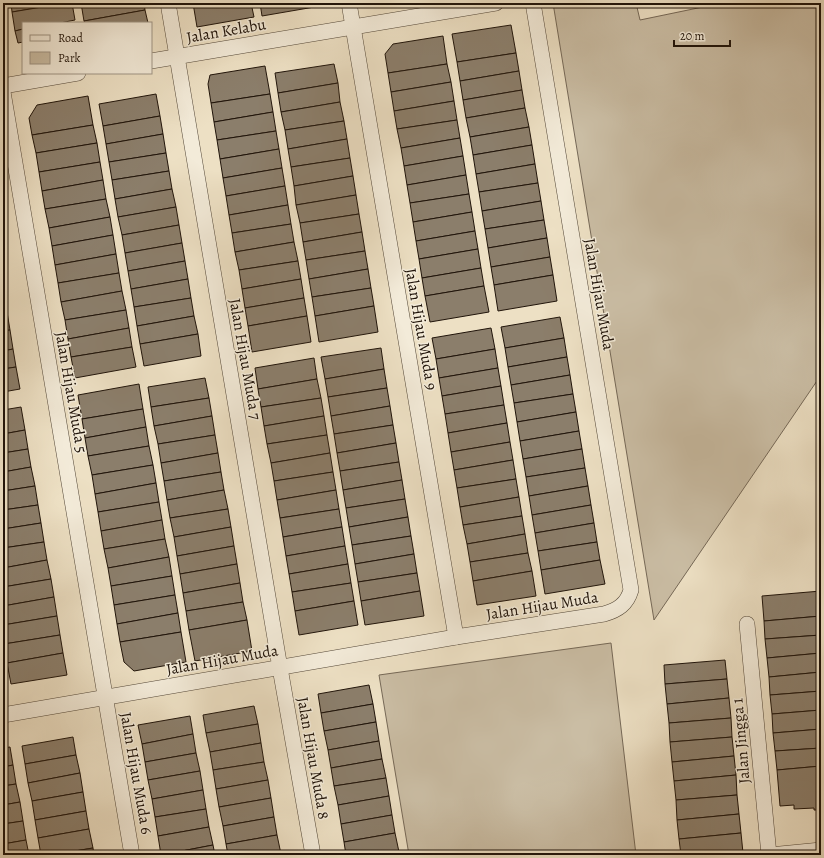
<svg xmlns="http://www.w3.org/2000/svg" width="824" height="858" font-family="Alegreya,serif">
<rect width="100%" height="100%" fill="#ede0c4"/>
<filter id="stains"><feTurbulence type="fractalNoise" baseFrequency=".005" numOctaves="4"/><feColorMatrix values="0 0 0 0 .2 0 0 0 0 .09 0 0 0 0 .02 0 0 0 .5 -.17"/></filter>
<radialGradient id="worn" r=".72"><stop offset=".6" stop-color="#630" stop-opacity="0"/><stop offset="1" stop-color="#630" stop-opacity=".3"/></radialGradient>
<g fill="#cabda4" stroke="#756857">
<path d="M553,3H636L640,20L722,3H821V375L654,620Z"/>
<path d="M611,643L636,855H409L379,675Z"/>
</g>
<g fill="#8b7e6b" stroke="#20140a">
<path d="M11,3H66L12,12Z"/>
<path d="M66,3H72L75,20L60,23H23V29L15,31L12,12Z"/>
<path d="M81,3H144L145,10L84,21Z"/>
<path d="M193,3H251L254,17L197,27Z"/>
<path d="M260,3H326V5L262,16Z"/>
<path d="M145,10L148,23H85L84,21Z"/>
<path d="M511,25L516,53L457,62L452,34Z"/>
<path d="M23,29V42L18,43L15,31Z"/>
<path d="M443,36L447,64L388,73L385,54L393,44Z"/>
<path d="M516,53L519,71L460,81L457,62Z"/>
<path d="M334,64L338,83L278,93L275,73Z"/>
<path d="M447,64L451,82L391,92L388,73Z"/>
<path d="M265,66L270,94L211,103L208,84L210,75Z"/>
<path d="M519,71L522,90L463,100L460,81Z"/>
<path d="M451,82L454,101L394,111L391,92Z"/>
<path d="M338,83L340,102L281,112L278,93Z"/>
<path d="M522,90L525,108L466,118L463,100Z"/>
<path d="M156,94L160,116L103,126L99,104Z"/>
<path d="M270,94L273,112L214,122L211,103Z"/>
<path d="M88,96L93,125L32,135L29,118L37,105Z"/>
<path d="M454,101L457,120L397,129L394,111Z"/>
<path d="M340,102L344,121L285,130L281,112Z"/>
<path d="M525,108L529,127L470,137L466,118Z"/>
<path d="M273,112L276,131L217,140L214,122Z"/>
<path d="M160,116L163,134L106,144L103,126Z"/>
<path d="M457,120L460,138L401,148L397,129Z"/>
<path d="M344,121L347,139L288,149L285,130Z"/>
<path d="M93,125L97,143L36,153L32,135Z"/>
<path d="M529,127L532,145L473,155L470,137Z"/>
<path d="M276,131L279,149L220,159L217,140Z"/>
<path d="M163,134L166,153L109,162L106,144Z"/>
<path d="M460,138L463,156L404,166L401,148Z"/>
<path d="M347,139L350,158L291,167L288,149Z"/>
<path d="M97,143L100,162L39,172L36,153Z"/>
<path d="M532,145L535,164L476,174L473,155Z"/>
<path d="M279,149L282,168L223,178L220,159Z"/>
<path d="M166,153L169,171L112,180L109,162Z"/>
<path d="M463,156L466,175L407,185L404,166Z"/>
<path d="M350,158L353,176L294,186L291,167Z"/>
<path d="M100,162L103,180L42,191L39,172Z"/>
<path d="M535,164L538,183L479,192L476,174Z"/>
<path d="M282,168L285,186L226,196L223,178Z"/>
<path d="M169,171L172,189L115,199L112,180Z"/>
<path d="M466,175L469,194L410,203L407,185Z"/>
<path d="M353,176L356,195L296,205L294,186Z"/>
<path d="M103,180L106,199L45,209L42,191Z"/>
<path d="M538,183L541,201L482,211L479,192Z"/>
<path d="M285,186L288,205L229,215L226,196Z"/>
<path d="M172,189L176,207L118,217L115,199Z"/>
<path d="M469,194L472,212L413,222L410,203Z"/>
<path d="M356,195L359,214L300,223L296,205Z"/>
<path d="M106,199L110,217L49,228L45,209Z"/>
<path d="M541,201L544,220L485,229L482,211Z"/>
<path d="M288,205L291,224L232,233L229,215Z"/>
<path d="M176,207L179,225L122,235L118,217Z"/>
<path d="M472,212L475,231L416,241L413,222Z"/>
<path d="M359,214L362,232L303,242L300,223Z"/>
<path d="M110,217L113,235L52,246L49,228Z"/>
<path d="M544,220L547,238L488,248L485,229Z"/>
<path d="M291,224L294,242L235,252L232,233Z"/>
<path d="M179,225L182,243L125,253L122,235Z"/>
<path d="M475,231L478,249L419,259L416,241Z"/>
<path d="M362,232L365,251L306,260L303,242Z"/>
<path d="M113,235L116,254L55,265L52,246Z"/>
<path d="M547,238L550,257L491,267L488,248Z"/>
<path d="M294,242L298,261L239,270L235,252Z"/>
<path d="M182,243L185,261L128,271L125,253Z"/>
<path d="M478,249L481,268L422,278L419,259Z"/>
<path d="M365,251L368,269L309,279L306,260Z"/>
<path d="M116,254L119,273L58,283L55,265Z"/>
<path d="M550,257L553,275L494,285L491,267Z"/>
<path d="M185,261L188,279L131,289L128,271Z"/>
<path d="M298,261L301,279L242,289L239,270Z"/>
<path d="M481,268L484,286L425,296L422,278Z"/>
<path d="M368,269L371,288L312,297L309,279Z"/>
<path d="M119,273L122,291L61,302L58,283Z"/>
<path d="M553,275L557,301L498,311L494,285Z"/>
<path d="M188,279L191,298L134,307L131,289Z"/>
<path d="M301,279L304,298L245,308L242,289Z"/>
<path d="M484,286L489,312L430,322L425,296Z"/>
<path d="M371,288L374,306L315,316L312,297Z"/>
<path d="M122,291L126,310L65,320L61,302Z"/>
<path d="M3,293L7,312H3Z"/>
<path d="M191,298L194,316L137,326L134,307Z"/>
<path d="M304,298L307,316L248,326L245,308Z"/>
<path d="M374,306L378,332L319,342L315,316Z"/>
<path d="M126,310L129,328L68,339L65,320Z"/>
<path d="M3,312H7L10,330L3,331Z"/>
<path d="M194,316L198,334L140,344L137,326Z"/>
<path d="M307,316L311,342L252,352L248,326Z"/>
<path d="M560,317L564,338L505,348L501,327Z"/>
<path d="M129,328L132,347L71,357L68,339Z"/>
<path d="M491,328L495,349L436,359L432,338Z"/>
<path d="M10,330L13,349L3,351V331Z"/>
<path d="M198,334L201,356L144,366L140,344Z"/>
<path d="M564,338L567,357L508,367L505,348Z"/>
<path d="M132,347L136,367L75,378L71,357Z"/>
<path d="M381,348L384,369L325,379L321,357Z"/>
<path d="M13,349L16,367L3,369V351Z"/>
<path d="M495,349L498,368L439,378L436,359Z"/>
<path d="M567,357L570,375L511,385L508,367Z"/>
<path d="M314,358L317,379L258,389L255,368Z"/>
<path d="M16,367L20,389L3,392V369Z"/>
<path d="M498,368L501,386L442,396L439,378Z"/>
<path d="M384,369L387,388L328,397L325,379Z"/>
<path d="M570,375L573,394L514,403L511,385Z"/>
<path d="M205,378L209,398L151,407L148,387Z"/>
<path d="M317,379L321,398L261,407L258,389Z"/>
<path d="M139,384L143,409L82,419L78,395Z"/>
<path d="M501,386L504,405L445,414L442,396Z"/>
<path d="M387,388L390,406L331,416L328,397Z"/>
<path d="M573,394L576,412L517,422L514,403Z"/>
<path d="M209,398L212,416L154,426L151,407Z"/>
<path d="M321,398L324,416L264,426L261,407Z"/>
<path d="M504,405L507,423L448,433L445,414Z"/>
<path d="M390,406L393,425L334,434L331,416Z"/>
<path d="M21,407L25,430L3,434V410Z"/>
<path d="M143,409L146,427L85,438L82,419Z"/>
<path d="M576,412L579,431L520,441L517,422Z"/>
<path d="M212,416L215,435L158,444L154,426Z"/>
<path d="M324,416L327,435L267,444L264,426Z"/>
<path d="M507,423L510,442L451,452L448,433Z"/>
<path d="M393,425L396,443L337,453L334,434Z"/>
<path d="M146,427L149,446L88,456L85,438Z"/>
<path d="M25,430L28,449L3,453V434Z"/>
<path d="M579,431L582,449L523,459L520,441Z"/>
<path d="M215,435L218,453L161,463L158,444Z"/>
<path d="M327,435L330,453L271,463L267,444Z"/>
<path d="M510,442L513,460L454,470L451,452Z"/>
<path d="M396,443L399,462L340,471L337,453Z"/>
<path d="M149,446L153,465L92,475L88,456Z"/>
<path d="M28,449L31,467L3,472V453Z"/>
<path d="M582,449L585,468L526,477L523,459Z"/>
<path d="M218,453L221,472L164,481L161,463Z"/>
<path d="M330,453L333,472L274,481L271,463Z"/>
<path d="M513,460L516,479L457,488L454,470Z"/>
<path d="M399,462L402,480L343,490L340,471Z"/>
<path d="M153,465L156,483L95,494L92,475Z"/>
<path d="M31,467L35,486L3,491V472Z"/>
<path d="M585,468L588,486L529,496L526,477Z"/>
<path d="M221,472L224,490L167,500L164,481Z"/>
<path d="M333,472L336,490L277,500L274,481Z"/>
<path d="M516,479L519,497L460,507L457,488Z"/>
<path d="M402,480L405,499L346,508L343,490Z"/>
<path d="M156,483L159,502L98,512L95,494Z"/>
<path d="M35,486L38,505L3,510V491Z"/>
<path d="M588,486L591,505L532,515L529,496Z"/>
<path d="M224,490L228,509L170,518L167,500Z"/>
<path d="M336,490L339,509L280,518L277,500Z"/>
<path d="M519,497L522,516L463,525L460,507Z"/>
<path d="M405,499L408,517L349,527L346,508Z"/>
<path d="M159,502L162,520L101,531L98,512Z"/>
<path d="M38,505L41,523L3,529V510Z"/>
<path d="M591,505L594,523L535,533L532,515Z"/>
<path d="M228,509L231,527L174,537L170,518Z"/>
<path d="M339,509L342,527L283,537L280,518Z"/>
<path d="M522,516L525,534L467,544L463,525Z"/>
<path d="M408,517L411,536L352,545L349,527Z"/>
<path d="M162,520L165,539L104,549L101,531Z"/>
<path d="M41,523L44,542L3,548V529Z"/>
<path d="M594,523L597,542L538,551L535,533Z"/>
<path d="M231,527L234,546L177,556L174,537Z"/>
<path d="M342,527L345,546L286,556L283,537Z"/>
<path d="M525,534L528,553L470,562L467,544Z"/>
<path d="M411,536L414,554L355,564L352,545Z"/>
<path d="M165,539L169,557L108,568L104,549Z"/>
<path d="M44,542L47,560L3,568V548Z"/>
<path d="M597,542L600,560L541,570L538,551Z"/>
<path d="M234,546L237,564L180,574L177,556Z"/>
<path d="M345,546L348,564L289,574L286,556Z"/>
<path d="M528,553L532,571L473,581L470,562Z"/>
<path d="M414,554L417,573L358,582L355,564Z"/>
<path d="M169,557L172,576L111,586L108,568Z"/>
<path d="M47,560L51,579L3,587V568Z"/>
<path d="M600,560L605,584L545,594L541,570Z"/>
<path d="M237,564L240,583L183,593L180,574Z"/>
<path d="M348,564L351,583L292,592L289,574Z"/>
<path d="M532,571L536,596L477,605L473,581Z"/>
<path d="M417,573L420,591L361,601L358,582Z"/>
<path d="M172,576L175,595L114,605L111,586Z"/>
<path d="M51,579L54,597L3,606V587Z"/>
<path d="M240,583L243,602L186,611L183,593Z"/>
<path d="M351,583L354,601L295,611L292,592Z"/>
<path d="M420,591L424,616L365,625L361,601Z"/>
<path d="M821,591V616L764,621L762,596Z"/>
<path d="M175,595L178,613L117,624L114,605Z"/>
<path d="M54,597L57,616L3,625V606Z"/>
<path d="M354,601L358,625L299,635L295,611Z"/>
<path d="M243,602L247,620L189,630L186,611Z"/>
<path d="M178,613L181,632L120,642L117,624Z"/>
<path d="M57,616L60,635L4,644L3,625Z"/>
<path d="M821,616V635L765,639L764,621Z"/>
<path d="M247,620L252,651L195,661L189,630Z"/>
<path d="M181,632L186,662L134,671L124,662L120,642Z"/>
<path d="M60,635L63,653L7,663L4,644Z"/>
<path d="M821,635V653L767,658L765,639Z"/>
<path d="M63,653L67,675L11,684L7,663Z"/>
<path d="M821,653V672L769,677L767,658Z"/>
<path d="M725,660L727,679L665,684L664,665Z"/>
<path d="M821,672V691L770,695L769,677Z"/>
<path d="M727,679L729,698L667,704L665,684Z"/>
<path d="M369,685L373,704L321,713L318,694Z"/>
<path d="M821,691V710L772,714L770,695Z"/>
<path d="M729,698L731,718L669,723L667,704Z"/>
<path d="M373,704L376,722L324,731L321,713Z"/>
<path d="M254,706L258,724L206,733L203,715Z"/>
<path d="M821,710V729L773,733L772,714Z"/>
<path d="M190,716L193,734L142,744L138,725Z"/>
<path d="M731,718L732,737L670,742L669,723Z"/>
<path d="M376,722L379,741L328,750L324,731Z"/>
<path d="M258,724L261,743L210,752L206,733Z"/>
<path d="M821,729V748L775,751L773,733Z"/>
<path d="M193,734L196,753L145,762L142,744Z"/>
<path d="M73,737L76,755L25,764L22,746Z"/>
<path d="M732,737L734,756L672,762L670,742Z"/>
<path d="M379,741L382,759L331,768L328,750Z"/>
<path d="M261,743L264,762L213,770L210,752Z"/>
<path d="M10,747L13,765L3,767V748Z"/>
<path d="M821,748V766L777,770L775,751Z"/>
<path d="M196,753L200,771L148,780L145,762Z"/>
<path d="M76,755L80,773L28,783L25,764Z"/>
<path d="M734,756L736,775L674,781L672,762Z"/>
<path d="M382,759L386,778L334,786L331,768Z"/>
<path d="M264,762L268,780L216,789L213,770Z"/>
<path d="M13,765L16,784L3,786V767Z"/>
<path d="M821,766V810H814V808L794,809V805L780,806L777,770Z"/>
<path d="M200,771L203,790L152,799L148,780Z"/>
<path d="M80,773L83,792L32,801L28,783Z"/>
<path d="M736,775L737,795L676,800L674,781Z"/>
<path d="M386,778L389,796L338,805L334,786Z"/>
<path d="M268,780L271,798L219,807L216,789Z"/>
<path d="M16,784L20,802L3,805V786Z"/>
<path d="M203,790L206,809L155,817L152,799Z"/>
<path d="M83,792L86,811L35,820L32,801Z"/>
<path d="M737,795L739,814L677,820L676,800Z"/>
<path d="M389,796L392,815L341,824L338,805Z"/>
<path d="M271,798L274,817L223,826L219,807Z"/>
<path d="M20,802L23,821L3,824V805Z"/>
<path d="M206,809L209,827L158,836L155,817Z"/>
<path d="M86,811L89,829L38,838L35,820Z"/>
<path d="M739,814L741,833L679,839L677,820Z"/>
<path d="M392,815L395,833L344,842L341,824Z"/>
<path d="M274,817L277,835L226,844L223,826Z"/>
<path d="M23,821L26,840L3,844V824Z"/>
<path d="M209,827L213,845L161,855L158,836Z"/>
<path d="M89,829L93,848L51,855H41L38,838Z"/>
<path d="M395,833L399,852L379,855H346L344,842Z"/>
<path d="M741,833L743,853L718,855H681L679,839Z"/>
<path d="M277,835L281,854L274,855H228L226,844Z"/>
<path d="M26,840L29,855H3V844Z"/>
<path d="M213,845L215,855H161Z"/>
<path d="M93,848L94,855H51Z"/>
</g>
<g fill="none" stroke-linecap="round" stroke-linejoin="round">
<defs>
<g id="street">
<path d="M168,3L280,668L313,855"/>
<path d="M349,3L456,637"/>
<path d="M151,61L496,3"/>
<path d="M3,86L78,73"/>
<path d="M3,92L132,855"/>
<path d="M747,624L769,855"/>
<path d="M3,715L456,637L604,614C618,610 627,604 631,590L533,3"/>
<path d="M770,855L821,850"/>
</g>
</defs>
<use href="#street" stroke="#534738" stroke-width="16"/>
<use href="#street" stroke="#f3ebd9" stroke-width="15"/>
</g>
<g text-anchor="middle" stroke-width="3" stroke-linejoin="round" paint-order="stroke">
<g font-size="16" fill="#20140a" stroke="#f3ebd9">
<text transform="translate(226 30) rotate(-10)" y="6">Jalan Kelabu</text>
<text transform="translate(600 294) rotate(80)" y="6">Jalan Hijau Muda</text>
<text transform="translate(422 329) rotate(80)" y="6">Jalan Hijau Muda 9</text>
<text transform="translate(246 359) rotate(80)" y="6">Jalan Hijau Muda 7</text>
<text transform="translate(72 392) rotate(80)" y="6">Jalan Hijau Muda 5</text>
<text transform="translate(542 605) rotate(-9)" y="6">Jalan Hijau Muda</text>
<text transform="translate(222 659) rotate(-10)" y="6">Jalan Hijau Muda</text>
<text transform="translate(740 741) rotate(-95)" y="6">Jalan Jingga 1</text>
<text transform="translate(314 758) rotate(80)" y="6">Jalan Hijau Muda 8</text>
<text transform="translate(137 773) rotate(80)" y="6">Jalan Hijau Muda 6</text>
</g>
</g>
<rect width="824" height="858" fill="none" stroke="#ede0c4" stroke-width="16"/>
<rect x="4" y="4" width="816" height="850" fill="none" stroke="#20140a" stroke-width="2"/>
<rect x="8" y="8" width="808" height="842" fill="none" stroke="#20140a"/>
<rect x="22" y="22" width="130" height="52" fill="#f3ebd9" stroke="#9f9586"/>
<rect x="30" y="35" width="20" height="6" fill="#f3ebd9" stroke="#9f9586"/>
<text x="58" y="42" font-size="12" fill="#20140a">Road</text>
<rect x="30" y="52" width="20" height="12" fill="#cabda4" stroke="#9f9586"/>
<text x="58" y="62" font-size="12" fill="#20140a">Park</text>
<path d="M674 40v6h56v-6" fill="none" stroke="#20140a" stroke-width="2"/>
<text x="680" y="40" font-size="12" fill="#20140a" stroke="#f3ebd9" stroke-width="3" paint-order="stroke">20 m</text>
<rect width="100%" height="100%" filter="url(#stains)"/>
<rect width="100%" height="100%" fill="url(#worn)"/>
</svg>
